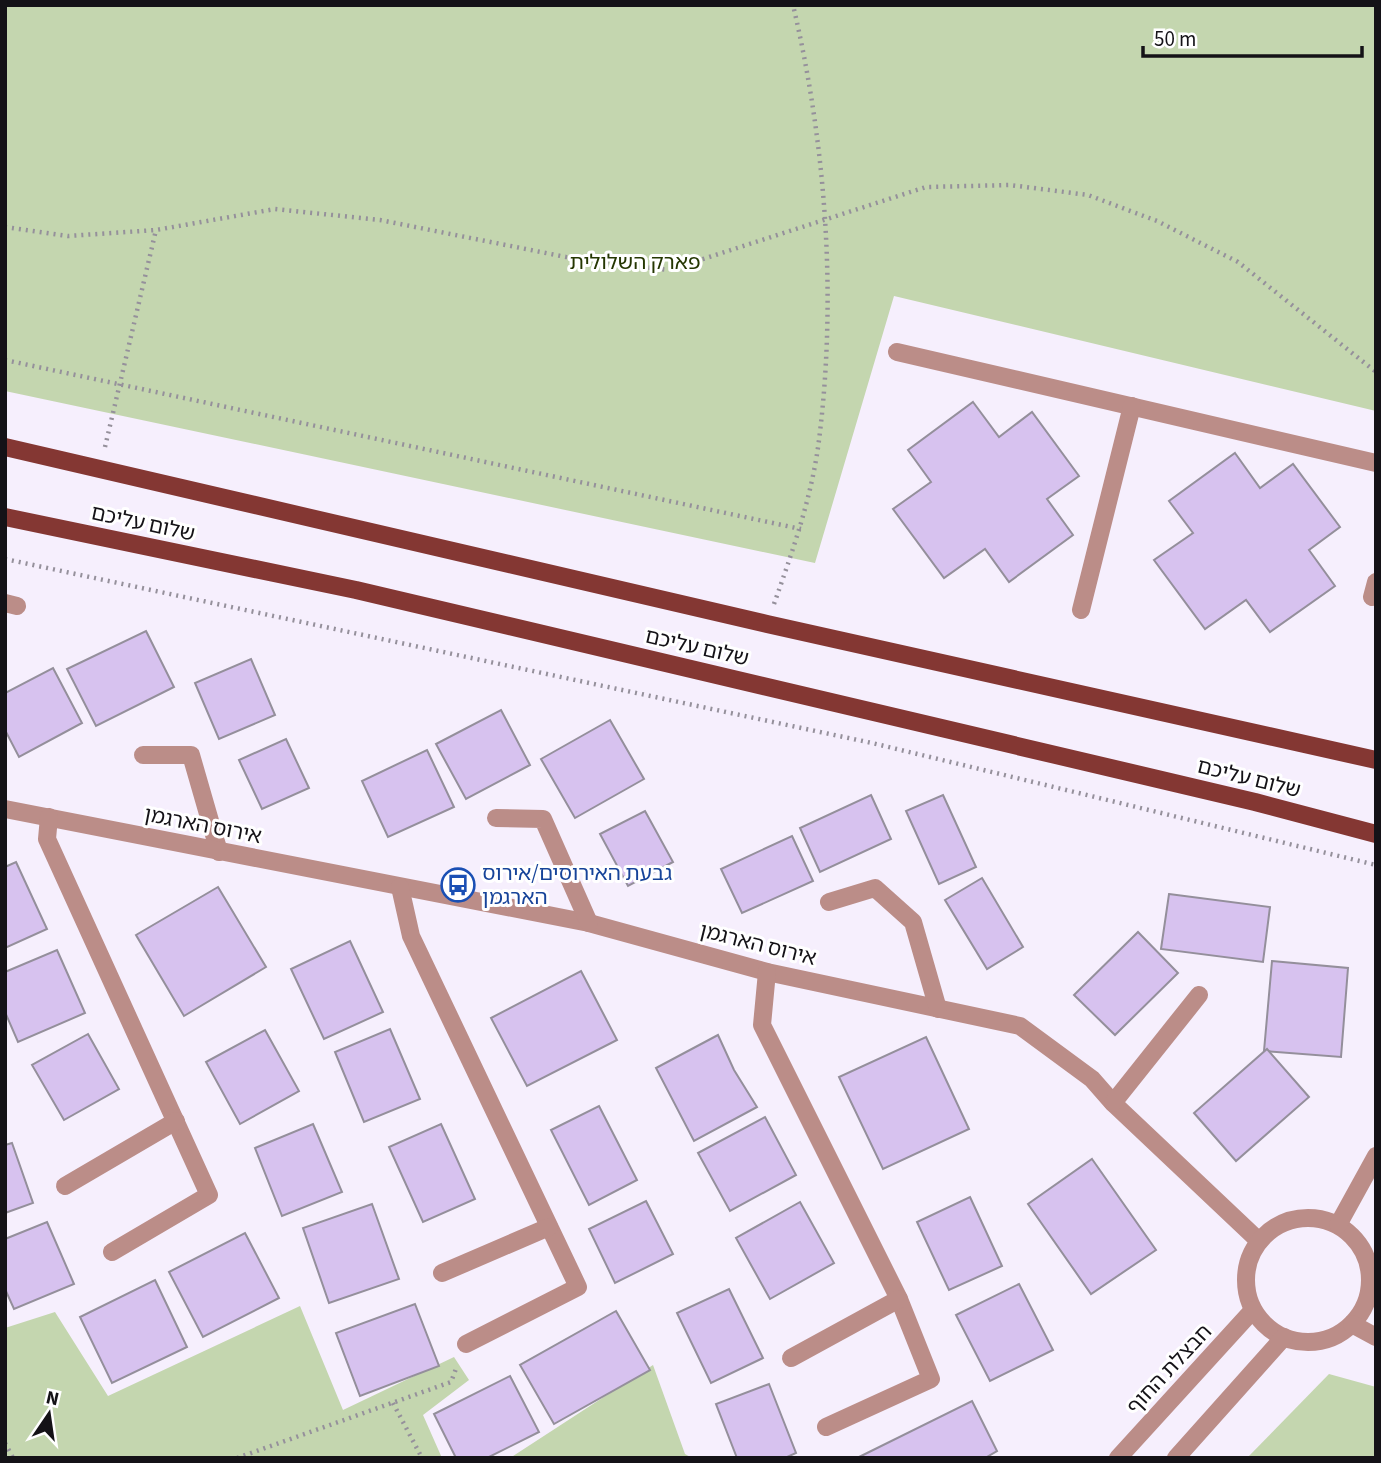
<svg xmlns="http://www.w3.org/2000/svg" width="1381" height="1463" font-family="'Source Sans 3','Noto Sans Hebrew',sans-serif">
<rect width="100%" height="100%" fill="#f6effd"/>
<g fill="#c4d6af">
<path d="M5,5H1376V411L894,296L815,563L5,391Z"/>
<path d="M300,1306L343,1410L454,1357L469,1380L423,1415L442,1458H5V1328L55,1312L108,1396Z"/>
<path d="M653,1365L685,1454L692,1458H510Z"/>
<path d="M1329,1374L1376,1387V1458H1247Z"/>
</g>
<g fill="#d7c2ef" stroke="#948f9b" stroke-width="2">
<path d="M973,402L999,437L1032,412L1079,476L1047,499L1073,535L1009,582L985,549L944,578L893,509L931,482L908,450Z"/>
<path d="M1235,453L1260,488L1293,464L1340,527L1309,550L1335,586L1270,632L1246,600L1205,629L1154,560L1193,533L1169,501Z"/>
<path d="M146,631L174,687L96,726L67,669Z"/>
<path d="M251,659L275,715L219,739L195,683Z"/>
<path d="M53,668L82,723L19,757L5,730V693Z"/>
<path d="M501,710L530,765L466,799L436,744Z"/>
<path d="M610,720L644,779L575,818L541,759Z"/>
<path d="M286,739L309,788L262,809L239,760Z"/>
<path d="M427,750L454,807L388,837L362,781Z"/>
<path d="M871,795L891,839L820,872L800,828Z"/>
<path d="M943,795L976,867L939,884L906,811Z"/>
<path d="M645,811L673,862L628,886L600,834Z"/>
<path d="M792,836L813,881L742,913L721,869Z"/>
<path d="M16,862L47,929L5,948V867Z"/>
<path d="M982,878L1023,947L987,969L945,900Z"/>
<path d="M218,887L266,967L184,1016L136,935Z"/>
<path d="M1169,894L1270,907L1263,962L1161,949Z"/>
<path d="M1138,932L1178,973L1115,1035L1074,995Z"/>
<path d="M350,941L383,1012L324,1039L291,969Z"/>
<path d="M57,950L85,1013L18,1042L5,1012V972Z"/>
<path d="M1272,961L1348,968L1341,1057L1264,1051Z"/>
<path d="M581,971L617,1040L527,1086L491,1018Z"/>
<path d="M390,1029L420,1099L364,1122L335,1052Z"/>
<path d="M265,1030L299,1091L240,1124L206,1062Z"/>
<path d="M88,1034L119,1089L64,1120L32,1065Z"/>
<path d="M718,1035L734,1070L757,1107L694,1141L656,1068Z"/>
<path d="M926,1037L969,1129L883,1169L839,1077Z"/>
<path d="M1267,1049L1309,1097L1236,1161L1194,1113Z"/>
<path d="M599,1106L637,1180L589,1205L551,1130Z"/>
<path d="M765,1117L796,1175L730,1211L698,1153Z"/>
<path d="M313,1124L342,1192L282,1216L255,1148Z"/>
<path d="M441,1124L475,1199L423,1222L389,1147Z"/>
<path d="M12,1143L33,1203L5,1213V1145Z"/>
<path d="M1092,1159L1156,1250L1091,1294L1028,1204Z"/>
<path d="M970,1197L1002,1266L949,1290L917,1222Z"/>
<path d="M646,1201L673,1254L615,1283L589,1229Z"/>
<path d="M800,1202L834,1263L770,1299L736,1238Z"/>
<path d="M372,1204L399,1279L329,1303L303,1228Z"/>
<path d="M47,1222L74,1284L14,1309L5,1289V1239Z"/>
<path d="M245,1233L279,1298L203,1337L169,1272Z"/>
<path d="M155,1280L187,1347L112,1383L80,1317Z"/>
<path d="M1019,1284L1053,1350L990,1381L956,1315Z"/>
<path d="M729,1289L763,1358L711,1383L677,1313Z"/>
<path d="M415,1304L439,1366L360,1396L336,1333Z"/>
<path d="M616,1311L650,1370L554,1424L520,1365Z"/>
<path d="M510,1376L539,1432L487,1458H456L434,1414Z"/>
<path d="M769,1384L796,1453L785,1458H737L716,1404Z"/>
<path d="M972,1401L997,1451L985,1458H857Z"/>
</g>
<g fill="none" stroke-linecap="round" stroke-linejoin="round">
<g stroke="#95909b" stroke-width="4.5" stroke-dasharray="2 5" stroke-linecap="butt">
<path d="M5,227L68,236L156,230L275,209L380,220L566,257L669,270L926,187L1010,185L1088,195L1157,221L1238,262L1376,372"/>
<path d="M5,360L801,529"/>
<path d="M105,447L156,230"/>
<path d="M5,559L872,743L1376,865"/>
<path d="M774,604C793,550 812,496 819,440C837,297 826,145 793,5"/>
<path d="M393,1403L422,1458"/>
<path d="M5,1443L13,1458"/>
<path d="M237,1458L451,1382L457,1366"/>
</g>
<g stroke="#bb8d88" stroke-width="18">
<path d="M897,352L1376,463"/>
<path d="M1372,597L1376,582"/>
<path d="M5,603L17,606"/>
<path d="M1081,610L1132,406"/>
<path d="M143,755H191L219,852"/>
<path d="M5,809L589,923L767,972L1020,1026L1092,1079L1113,1103L1259,1241"/>
<path d="M49,817L47,839L209,1195L112,1252"/>
<path d="M496,818L543,819L589,923"/>
<path d="M400,887L411,936L578,1287L466,1344"/>
<path d="M829,902L875,888L913,922L938,1009"/>
<path d="M767,972L762,1025L899,1299L931,1379L826,1427"/>
<path d="M1113,1103L1199,995"/>
<path d="M65,1186L176,1121"/>
<circle cx="1308" cy="1280" r="62"/>
<path d="M1338,1225L1376,1156"/>
<path d="M442,1273L549,1227"/>
<path d="M1352,1324L1376,1337"/>
<path d="M791,1358L899,1299"/>
<path d="M1118,1458L1253,1310"/>
<path d="M1176,1458L1284,1337"/>
</g>
<g stroke="#843733" stroke-width="18">
<path d="M5,447L767,624L1376,760"/>
<path d="M5,517L356,590L1255,802L1376,834"/>
</g>
</g>
<defs>
<symbol id="bus-ring" viewBox="-11 -11 22 22"><circle r="9.5" fill="#fff" stroke="#1a4fb4" stroke-width="1.5"/><path d="M-5-6H5V4H4V6H2V4H-2V6H-4V4H-5ZM-3.5-4V0h7V-4ZM-3.5 1.2v1.5H-2V1.2ZM2 1.2v1.5H3.5V1.2Z" fill="#1a4fb4"/></symbol>
</defs>
<g fill-rule="evenodd">
<use href="#bus-ring" x="439" y="866" width="38" height="38"/>
</g>
<g text-anchor="middle" stroke-width="6" stroke-linejoin="round" paint-order="stroke">
<g font-size="21" fill="#253702" stroke="#fff">
<text x="635" y="269">פארק השלולית</text>
</g>
<g font-size="21" fill="#141217" stroke="#fff">
<text transform="translate(143 523) rotate(12)" y="7">שלום עליכם</text>
<text transform="translate(697 647) rotate(13)" y="7">שלום עליכם</text>
<text transform="translate(1249 778) rotate(14)" y="7">שלום עליכם</text>
<text transform="translate(203 825) rotate(11)" y="7">אירוס הארגמן</text>
<text transform="translate(758 944) rotate(14)" y="7">אירוס הארגמן</text>
<text transform="translate(1169 1369) rotate(-47)" y="7">חבצלת החוף</text>
</g>
<g font-size="21" fill="#164399" stroke="#fff" text-anchor="start">
<text x="482" y="880">גבעת האירוסים/אירוס<tspan x="482" dy="24">הארגמן</tspan></text>
</g>
</g>
<rect width="1381" height="1463" fill="none" stroke="#141217" stroke-width="14"/>
<g transform="translate(49 1414) rotate(13)" stroke="#ffffff" stroke-width="5" paint-order="stroke">
<path d="M0-5L12 26L0 18L-12 26Z" fill="#141217"/>
<text y="-10" font-size="19" font-weight="bold" text-anchor="middle" fill="#141217">N</text>
</g>
<path d="M1143 46v10h219v-10" fill="none" stroke="#141217" stroke-width="3.5"/>
<text x="1154" y="46" font-size="21" fill="#141217" stroke="#ffffff" stroke-width="5" paint-order="stroke">50 m</text>
</svg>
